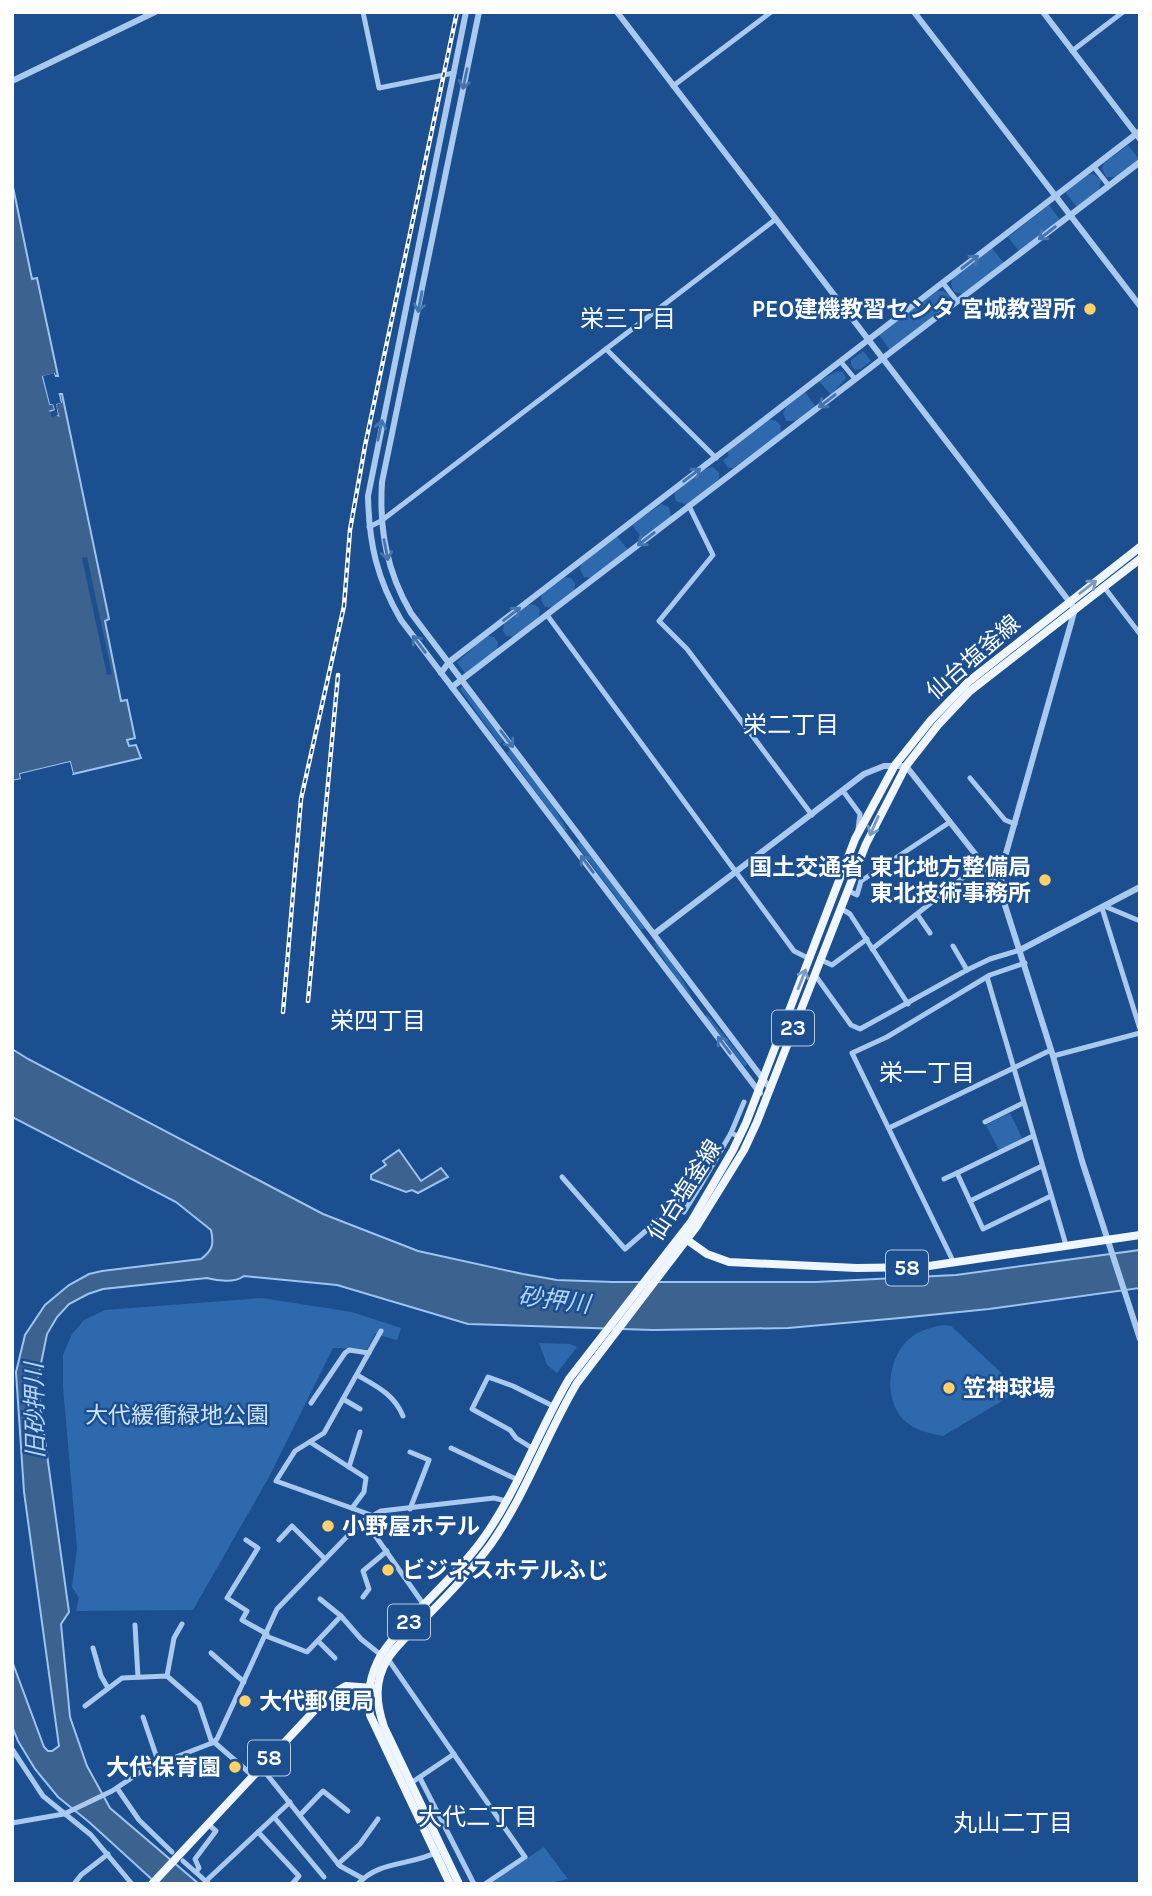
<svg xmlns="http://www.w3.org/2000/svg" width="1152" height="1896" font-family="Karla,'Noto Sans JP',sans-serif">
<rect width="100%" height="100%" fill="#1b4f8f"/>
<g fill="#2e69ad">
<path d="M1128,145L1139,159L1116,177H1106L1102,169L1104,163Z"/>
<path d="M1094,174L1101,180L1099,189L1077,207L1065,192L1088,175Z"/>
<path d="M1049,205L1060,220L1019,251L1008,237Z"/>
<path d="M992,248L1004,263L963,294L954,292L951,285L953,278Z"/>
<path d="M937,291H943L949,294L950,300L948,306L890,350L879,335Z"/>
<path d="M863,351L871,361L861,369L855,370L851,365V360Z"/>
<path d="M838,371L843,372L846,378L831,395L819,381Z"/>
<path d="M805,392L816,407L797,421H786L783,413L786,407Z"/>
<path d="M767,420C778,418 784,426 779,435L733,468H728L723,460L729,456L727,451Z"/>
<path d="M713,467L719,473V479L687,505L676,501C675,496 673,495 677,490C684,481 703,468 713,467Z"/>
<path d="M661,504L669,507L671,517L643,539L632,525Z"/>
<path d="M617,536L628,550L592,578L584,577L580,569L581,564Z"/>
<path d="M565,577L571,578L575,583L574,591L553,608L545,607L541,600L542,594Z"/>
<path d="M527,605C531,605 534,603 538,607C547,618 522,631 515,637L506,636L503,631L504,623Z"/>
<path d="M488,636L494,637L498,642L497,650L466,674L457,662C468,654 476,643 488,636Z"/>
<path d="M462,686L503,739L502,743H499L460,689Z"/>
<path d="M510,749L551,802L567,830H564L507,753Z"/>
<path d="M580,841L645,928L644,929H640L576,844Z"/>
<path d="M656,942L670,959L693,998L679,982L654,944Z"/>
<path d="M707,1014L747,1064L746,1066H744L706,1017Z"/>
<path d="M1010,1113L1022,1138L999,1150L986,1125Z"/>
<path d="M262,1298L352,1312L401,1328L397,1340L375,1334L367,1349L333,1348L269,1477L193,1610L76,1611L79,1598L72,1587L77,1548L63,1387V1355L72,1334L84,1320L105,1310Z"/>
<path d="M944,1325L951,1326L1009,1380L1007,1398L943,1436C929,1433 913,1430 903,1419C883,1397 888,1358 909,1339C919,1330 932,1327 944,1325Z"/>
<path d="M539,1343L570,1344L577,1347L557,1373L547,1365Z"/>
<path d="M544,1847L568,1879L545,1884H489Z"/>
</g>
<g fill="#3c6290" stroke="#9cc4f0" stroke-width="2">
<path d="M12,182L32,279L37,278L58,376H55L54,374L43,377L50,404L53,403L55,410L51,411L58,415L55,404L61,402L59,394H62L109,619L105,621L121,701L127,700L135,738L127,740L129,746L136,745L141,758L73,774L70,762L20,774L21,779L12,781Z"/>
<path d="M12,1049L28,1059L323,1214L418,1251L523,1274L557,1280L613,1282H816L956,1275L1140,1250V1288L989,1309L900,1318L788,1328L653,1330L468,1324L337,1285L244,1276C235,1283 218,1281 207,1278L103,1289L88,1294L69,1304L57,1317L47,1334L37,1383L69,1612L61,1624L70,1717L87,1766L110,1808L199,1884H157L89,1822L58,1797L35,1769L18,1741L12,1726V1661L44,1747L48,1751H52L59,1746L24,1492L16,1372L25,1335L45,1305L69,1285L89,1274L102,1271L201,1259C213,1250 214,1244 211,1230L176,1202L12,1117Z"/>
<path d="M399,1150L421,1181L441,1168L448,1177L418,1193L412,1190L406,1192L371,1179V1175L386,1165L383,1161Z"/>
</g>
<g fill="#1b4f8f">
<path d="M54,373L56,380L47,379L52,400H57L56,394L58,391L61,403L56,404L58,415L52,417L50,412L55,410L53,404H50L43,376Z"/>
<path d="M87,557L112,674L107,675L82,558Z"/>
<path d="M70,762L73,774L70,775L68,766L24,776L23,782L12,785V781L21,779L20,774Z"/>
</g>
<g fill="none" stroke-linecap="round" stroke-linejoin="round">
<g stroke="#a9c9ee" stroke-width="5">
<path d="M363,12L379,88L454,73"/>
<path d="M1072,51L1123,12"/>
<path d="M673,86L771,12"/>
<path d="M1094,167L1109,186"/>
<path d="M943,283L957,301"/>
<path d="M606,349L776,219"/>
<path d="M841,362L855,379"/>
<path d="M689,506L713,555L659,621L687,649L812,815"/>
<path d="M369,527L381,521L606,349L716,458"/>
<path d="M1104,587L1140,634"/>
<path d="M547,615L794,951L810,959"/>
<path d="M970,778L1005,820L1015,824"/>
<path d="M843,791L860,814L858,829"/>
<path d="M847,890L857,895L861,881L950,822"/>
<path d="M1104,906L1140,921"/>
<path d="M840,908L850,914L908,1004"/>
<path d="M1102,908L1140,1029"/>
<path d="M917,914L930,933"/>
<path d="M953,946L967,970"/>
<path d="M872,949L982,863"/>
<path d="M821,960L832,965L867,939"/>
<path d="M815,975L851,1025L860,1029L967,970L990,959L1020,950"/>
<path d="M987,977L1066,1245"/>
<path d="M1053,1056L1140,1033"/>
<path d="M985,1122L1023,1103"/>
<path d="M889,1128L1051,1050"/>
<path d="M731,1133L744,1102"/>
<path d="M1033,1136L957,1173L983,1229L1051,1196"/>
<path d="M562,1177L625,1249L680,1201L699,1188L731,1133L740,1137"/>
<path d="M944,1179L957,1173"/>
<path d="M970,1201L1042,1166"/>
<path d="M684,1212L697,1191"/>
<path d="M954,1263L852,1053L887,1037L990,975L1025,963"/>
<path d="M357,1375C376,1386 394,1394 403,1416"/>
<path d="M343,1399L360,1409"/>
<path d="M311,1403L345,1353L349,1350L369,1353"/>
<path d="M310,1442L366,1478L364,1492L352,1508"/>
<path d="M451,1448L518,1480"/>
<path d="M532,1448L516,1438L510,1430L472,1409L488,1377L513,1386L553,1406"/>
<path d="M410,1452L429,1460L410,1509"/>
<path d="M349,1467L360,1432"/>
<path d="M371,1515L276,1481L295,1451L324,1433L381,1331"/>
<path d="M367,1518L374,1534L424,1605"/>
<path d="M246,1540L258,1548L227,1598L247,1611L242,1620L267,1634"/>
<path d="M279,1540L292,1526L325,1559"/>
<path d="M363,1597L369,1589L363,1571L387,1551"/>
<path d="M341,1616L361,1639L381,1655"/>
<path d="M135,1625L138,1677"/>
<path d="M266,1636L307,1652L341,1616L320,1599"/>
<path d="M318,1641L335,1658"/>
<path d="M93,1648L101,1676L108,1688"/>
<path d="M211,1653L244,1682"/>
<path d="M388,1659L525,1857L485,1884"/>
<path d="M167,1676L174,1638L182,1624"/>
<path d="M85,1706L122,1678L167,1676L199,1704L212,1743"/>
<path d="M143,1717L159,1764"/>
<path d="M214,1742L253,1776"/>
<path d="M12,1749L43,1796L91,1835L132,1884"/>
<path d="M261,1767L340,1866L362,1878"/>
<path d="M420,1778L474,1884"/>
<path d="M411,1783L454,1754"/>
<path d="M117,1788L139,1820L172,1852"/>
<path d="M300,1815L323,1791L348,1811"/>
<path d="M274,1817L324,1877"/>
<path d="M12,1823L64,1814L112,1791L145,1769L212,1743L217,1739L277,1609L360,1523L381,1511L494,1498L506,1501"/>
<path d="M258,1832L299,1876L292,1884"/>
<path d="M183,1861L209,1884"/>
<path d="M338,1864L360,1844L378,1819"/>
<path d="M196,1872L199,1868L195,1859L216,1831L208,1824"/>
<path d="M206,1881L290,1802"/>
<path d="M74,1884L81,1875L108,1854"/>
<path d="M358,1884C379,1860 411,1866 437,1852"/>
</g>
<g stroke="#a9c9ee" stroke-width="6">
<path d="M466,12L368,496C369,544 377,579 401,620L760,1093"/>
<path d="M479,12L382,482C379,530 387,572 411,613L769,1087"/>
<path d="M617,12L1075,609L1001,871L1002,896"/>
<path d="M914,12L1140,306"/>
<path d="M1043,12L1140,139"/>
<path d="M12,81L155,12"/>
<path d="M441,673L449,662L1140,131"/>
<path d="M452,687L1140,162"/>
<path d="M654,934L864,774L884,766H906L987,869L1002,896L1053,1056L1082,1161L1140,1339"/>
<path d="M1020,950L1140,887"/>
</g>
<g stroke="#f0f6ff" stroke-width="8">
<path d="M683,1237L707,1254L729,1262L857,1268L922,1267L1140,1235"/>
<path d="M152,1884L327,1697L346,1686L373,1688"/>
<path d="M450,1884L370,1715C367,1692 370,1675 381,1655C409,1614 450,1583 480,1543C517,1493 537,1433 569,1379L691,1222L733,1150L746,1123L855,839L895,765L931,720L968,682L1140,547"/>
<path d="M459,1884L384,1727C376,1703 374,1682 387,1660C397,1644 414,1630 427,1616C450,1593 472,1570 491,1544C526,1494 546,1435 577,1383L697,1226L744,1150L757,1122L866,844L906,766L938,725L970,691L1140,559"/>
</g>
<defs>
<g id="rail">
<path d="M308,1001L338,675"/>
<path d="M283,1012L301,799L344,606L350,530L365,446L457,12"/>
</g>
</defs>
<use href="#rail" stroke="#fff" stroke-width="4.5"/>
<use href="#rail" stroke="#1b4f8f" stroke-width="2" stroke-dasharray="5" stroke-linecap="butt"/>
</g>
<defs><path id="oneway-shaft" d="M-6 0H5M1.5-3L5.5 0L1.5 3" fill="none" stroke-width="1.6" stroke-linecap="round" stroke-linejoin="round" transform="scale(1.75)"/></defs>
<g stroke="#4674ac">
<use href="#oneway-shaft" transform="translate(465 79) rotate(102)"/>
<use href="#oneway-shaft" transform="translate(1047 233) rotate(143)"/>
<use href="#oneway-shaft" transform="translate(970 262) rotate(-38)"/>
<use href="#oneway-shaft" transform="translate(420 302) rotate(101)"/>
<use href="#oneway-shaft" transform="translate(827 401) rotate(142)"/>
<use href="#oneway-shaft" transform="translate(380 430) rotate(-78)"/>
<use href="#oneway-shaft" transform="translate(692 475) rotate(-37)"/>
<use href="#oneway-shaft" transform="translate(646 539) rotate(142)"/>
<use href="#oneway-shaft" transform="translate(386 550) rotate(79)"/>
<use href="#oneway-shaft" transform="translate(512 614) rotate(-37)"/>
<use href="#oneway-shaft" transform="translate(419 644) rotate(-127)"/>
<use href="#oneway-shaft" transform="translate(507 739) rotate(53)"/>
<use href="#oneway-shaft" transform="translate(587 864) rotate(-127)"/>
<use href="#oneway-shaft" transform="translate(724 1045) rotate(-127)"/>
</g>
<g stroke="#7b9ac1">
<use href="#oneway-shaft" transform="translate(1088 587) rotate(-38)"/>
<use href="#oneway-shaft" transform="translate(874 826) rotate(114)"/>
<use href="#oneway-shaft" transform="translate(802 979) rotate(-68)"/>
</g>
<g fill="#ffd166" stroke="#1b4f8f" stroke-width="2.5">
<circle cx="1090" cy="309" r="7"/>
<circle cx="1045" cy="880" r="7"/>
<circle cx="949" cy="1388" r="7"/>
<circle cx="328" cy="1526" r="7"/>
<circle cx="388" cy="1570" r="7"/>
<circle cx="245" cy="1701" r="7"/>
<circle cx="235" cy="1767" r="7"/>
</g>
<g text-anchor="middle" stroke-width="5" stroke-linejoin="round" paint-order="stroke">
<g fill="#1b4f8f" stroke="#bbcadd" stroke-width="2">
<rect x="772" y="1010.5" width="42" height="35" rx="5"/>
<rect x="886" y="1250.5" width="42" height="35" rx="5"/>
<rect x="388" y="1604.5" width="42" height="35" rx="5"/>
<rect x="248" y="1740.5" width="42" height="35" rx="5"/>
</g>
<g font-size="21" font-weight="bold" fill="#fff">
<text x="793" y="1035">23</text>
<text x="907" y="1275">58</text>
<text x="409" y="1629">23</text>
<text x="269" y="1765">58</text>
</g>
<g font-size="23" font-weight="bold" fill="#fff" stroke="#1b4f8f" text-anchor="start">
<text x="1076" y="317" text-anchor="end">PEO建機教習センタ 宮城教習所</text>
<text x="1031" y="875" text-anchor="end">国土交通省 東北地方整備局<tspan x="1031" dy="26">東北技術事務所</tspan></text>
<text x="963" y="1396">笠神球場</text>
<text x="342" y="1534">小野屋ホテル</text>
<text x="402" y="1578">ビジネスホテルふじ</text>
<text x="259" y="1709">大代郵便局</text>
<text x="221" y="1775" text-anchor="end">大代保育園</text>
</g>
<g font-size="23" fill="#fff" stroke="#1b4f8f">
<text transform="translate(973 657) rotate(-41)" y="8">仙台塩釜線</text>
<text transform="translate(684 1190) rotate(-57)" y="8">仙台塩釜線</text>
</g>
<g font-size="23" fill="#cfe3fa" stroke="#1b4f8f">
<text x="177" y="1423">大代緩衝緑地公園</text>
</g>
<g font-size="24" fill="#fff" stroke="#1b4f8f">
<text x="628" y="327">栄三丁目</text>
<text x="791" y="733">栄二丁目</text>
<text x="378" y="1029">栄四丁目</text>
<text x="927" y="1081">栄一丁目</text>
<text x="478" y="1825">大代二丁目</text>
<text x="1013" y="1831">丸山二丁目</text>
</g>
<g font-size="24" font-style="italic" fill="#b5d3f5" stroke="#1b4f8f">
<text transform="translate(554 1300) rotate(7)" y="8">砂押川</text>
<text transform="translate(35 1411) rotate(-91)" y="8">旧砂押川</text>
</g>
</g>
<rect width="1152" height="1896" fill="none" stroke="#ffffff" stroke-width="28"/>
</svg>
